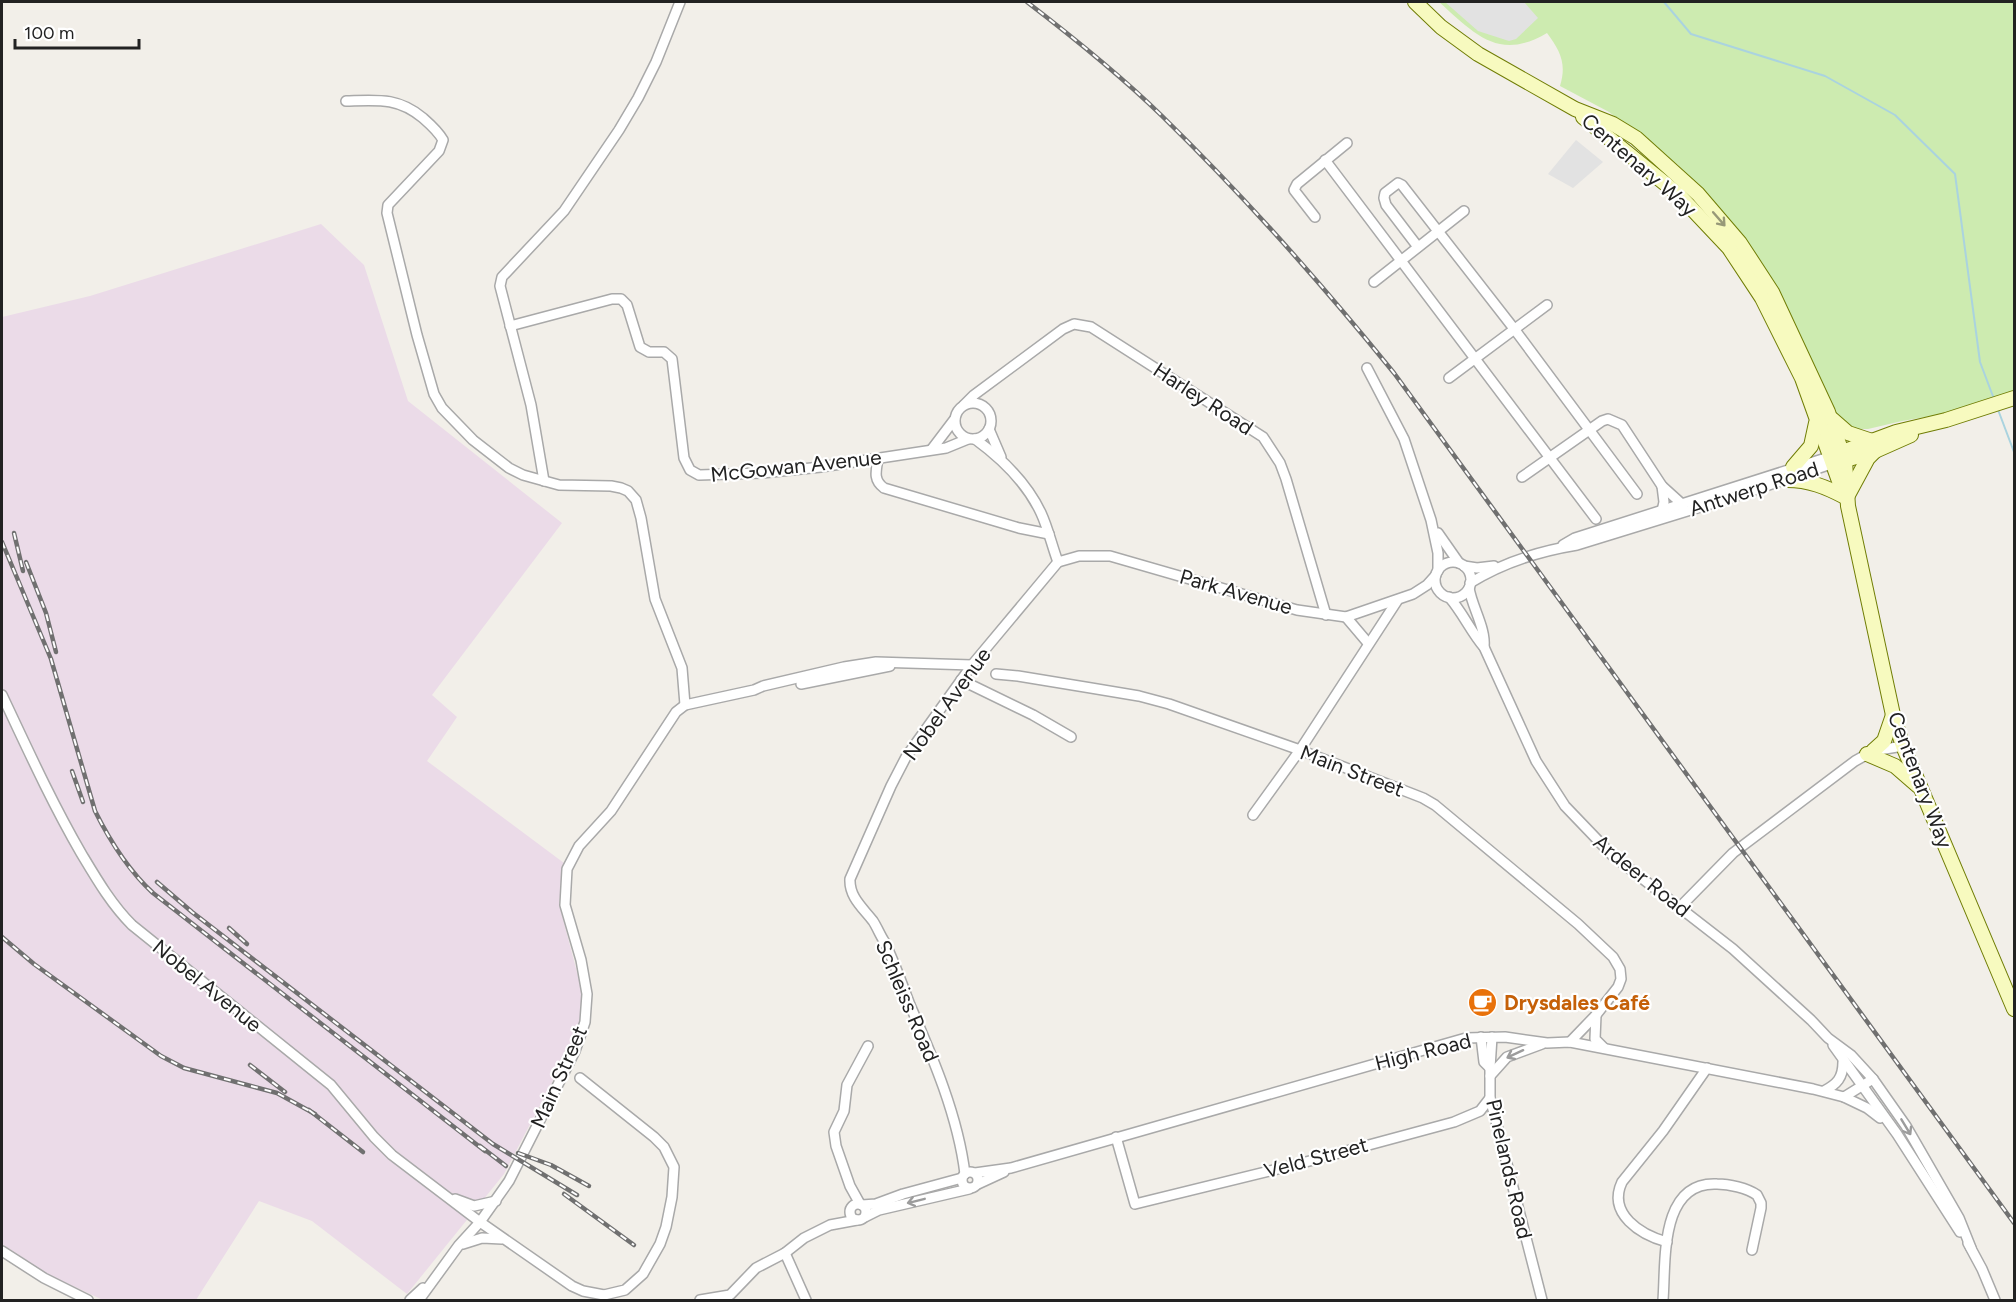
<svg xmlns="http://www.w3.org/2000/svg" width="2016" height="1302" font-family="Figtree,sans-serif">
<rect width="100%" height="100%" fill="#f2efe9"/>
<path fill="#ebdbe8" d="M321,224L364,265L408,401L562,523L432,695L457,717L427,761L564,863L559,904L583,995L580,1029L504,1174L407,1294L312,1221L259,1201L196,1300H103L49,1275L2,1244V317L90,296Z"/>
<path fill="#cdebb0" d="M1439,2H2014V393L1961,411L1902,421L1868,429H1854L1837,417L1803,346L1706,193L1678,165L1609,112L1560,86C1567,63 1560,51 1547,33C1498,62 1474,33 1439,2Z"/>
<g fill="#e2e2e2">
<path d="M1445,2H1524L1538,18L1516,39L1509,41L1478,31Z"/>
<path d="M1576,140L1603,162L1573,188L1548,174Z"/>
</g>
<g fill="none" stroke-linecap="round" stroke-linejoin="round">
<g stroke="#aad3df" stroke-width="2">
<path d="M1664,2L1691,34L1825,76L1895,115L1955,174L1980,362L1994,399"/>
<path d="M1997,407L2014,452"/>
</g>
<defs>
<g id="street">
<path d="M346,101C377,100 398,97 423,118C431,125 438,131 443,140L439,151L388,205L387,213L417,335L434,394L442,408L473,440L509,468L523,475L559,485L611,486L621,488L628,491L636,500L641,518L655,599L682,668L685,705"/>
<path d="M1325,160L1596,519"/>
<path d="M1315,217L1294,190L1297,184L1347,143"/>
<path d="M1418,247L1386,205L1384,198L1385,193L1398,183L1402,185L1515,330L1637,494"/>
<path d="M1374,282L1464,211"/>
<path d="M510,326L612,299H621L627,305L640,347L649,352H664L672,359L684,458L690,470L699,475L762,473L821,467L946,448L968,439"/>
<path d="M1367,368L1404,439L1431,520L1438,553V571"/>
<path d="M1449,378L1547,305"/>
<circle cx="973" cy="421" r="18"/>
<path d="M964,405L974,395L1063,329L1074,324L1091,327L1263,437L1280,463L1286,479L1326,615"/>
<path d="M989,429L1001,457"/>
<path d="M975,439C1001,458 1027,483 1041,513C1048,528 1052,546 1058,562"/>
<path d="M932,449L954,420"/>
<path d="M878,459C876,471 873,480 884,488L1019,528L1049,534"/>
<path d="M1522,477L1602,421L1608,419L1622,425L1662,486L1683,505"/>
<path d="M544,481L531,405L500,286L502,277L564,211L619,130L638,98L656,62L680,2"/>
<path d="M1662,486L1664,502L1662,511"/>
<path d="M1438,533L1459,563"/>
<path d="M1563,545L1575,538L1829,457"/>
<path d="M1058,562L1079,556H1110L1297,610L1346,617L1413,594L1427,585L1436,575"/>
<circle cx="1453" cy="580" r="18"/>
<path d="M1464,566L1477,568L1494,566"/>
<path d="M1470,583C1502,563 1540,551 1577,545L1736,496L1831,464"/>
<path d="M1469,588C1472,607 1486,628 1484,647"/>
<path d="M1449,597C1463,613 1471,632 1484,647L1536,761L1565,806L1612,855L1733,949L1811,1020L1828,1038L1851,1055L1873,1079L1906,1126L1959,1218L1971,1248"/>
<path d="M1346,617L1368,643"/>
<path d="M996,674L1018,676L1091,688L1139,696L1169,704L1300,750L1423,798L1435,805L1578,924L1613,957L1620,969L1621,979L1618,987L1596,1015L1570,1042"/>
<path d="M961,680L1033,715L1071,737"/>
<path d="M801,684L890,666"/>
<path d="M2,695C27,748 51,801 81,853C96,878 111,904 132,925L331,1085L374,1137L392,1155L480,1222L572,1286L583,1291L604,1295L625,1290L643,1274L660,1244L666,1227L672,1197L674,1167L664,1147L654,1137L580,1078"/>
<path d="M1253,815L1300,750L1397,601"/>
<path d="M1681,906L1733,853L1855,761L1873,751L1903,746"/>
<path d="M1596,1015L1595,1039L1604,1048"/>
<path d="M1481,1037L1484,1062L1490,1068"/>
<path d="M1492,1037L1490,1068V1098L1542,1300"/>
<path d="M1833,1045L1897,1134L1960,1232"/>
<path d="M1490,1076L1507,1057L1542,1044"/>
<path d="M1824,1091C1837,1084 1843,1078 1843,1062"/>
<path d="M1844,1097L1867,1108L1880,1118"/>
<path d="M1116,1137L1135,1204L1302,1163L1454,1122L1480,1111L1490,1098"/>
<circle cx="970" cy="1180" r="8"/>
<path d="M975,1173L1011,1168L1466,1038L1505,1037L1547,1043L1570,1042L1813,1089L1844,1097L1873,1079"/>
<path d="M965,1174C958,1116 933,1058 910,1005C902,984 894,961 884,941C880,935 877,927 873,921C863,908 849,897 850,879L891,786L906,757L972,665L1058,562"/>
<path d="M978,1184L1004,1172"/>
<path d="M455,1199L474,1206L496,1201"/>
<circle cx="858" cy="1212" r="8"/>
<path d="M860,1204L850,1186L836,1146L834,1132L844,1111L847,1085L868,1046"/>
<path d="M862,1205L876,1204L903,1194L962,1178"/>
<path d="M865,1217L879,1210L969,1189"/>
<path d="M1667,1242C1641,1235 1607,1214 1622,1182L1663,1131L1707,1068"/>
<path d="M1968,1243L1982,1269L1995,1300"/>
<path d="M463,1244L482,1238L502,1239"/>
<path d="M2,1251L44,1278L88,1300"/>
<path d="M785,1253L806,1300"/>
<path d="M410,1300L423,1288"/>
<path d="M419,1300L459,1245L480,1222L509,1181L575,1051L585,1022L587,994L581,960L565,905L567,869L579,846L611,811L676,712L685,705L754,690L763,686L844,667L876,662L972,665"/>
<path d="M700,1300L730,1295L756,1268L785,1253L804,1238L830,1225L857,1220"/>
<path d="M1663,1300C1666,1262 1659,1181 1717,1184C1729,1184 1747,1188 1757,1195L1761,1203V1208L1752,1250"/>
</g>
<g id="secondary">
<path d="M1415,2L1441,27L1478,54L1575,109L1613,124L1636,138L1698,194L1740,243L1772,292L1828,412L1845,461L1848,506L1893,715L1903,746L2014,1009"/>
<path d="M1583,117L1678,194L1729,248L1762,298L1802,378L1844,495"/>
<path d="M1832,419L1848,433L1872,441"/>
<path d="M1834,455L1896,432L1946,420L2014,398"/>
<path d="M1836,463L1875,451L1911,435"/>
<path d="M1793,467L1811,446L1816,423"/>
<path d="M1787,480C1809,480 1826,487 1845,497"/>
<path d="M1848,495L1868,458L1875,451"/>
<path d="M1873,751L1884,741L1893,715"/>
<path d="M1867,754L1895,766L1918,786"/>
</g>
</defs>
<use href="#street" stroke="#a9a9a9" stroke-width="12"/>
<use href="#secondary" stroke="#707d05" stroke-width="16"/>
<use href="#street" stroke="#fff" stroke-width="9"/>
<use href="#secondary" stroke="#f7fabf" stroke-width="14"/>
<defs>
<g id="rail">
<path d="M1027,2C1074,38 1120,75 1162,116C1245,197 1321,283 1394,373L2014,1223"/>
<path d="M14,533L23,571"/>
<path d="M2,542L51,659L95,811C110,841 128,870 153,893L485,1151"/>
<path d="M26,562L46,613L56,652"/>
<path d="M72,771L83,802"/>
<path d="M157,882L192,912L493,1144L577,1195"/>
<path d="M229,928L247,944"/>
<path d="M2,937L34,964L161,1056L184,1068L277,1093L315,1114"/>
<path d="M250,1065L285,1092"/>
<path d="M309,1110L363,1152"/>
<path d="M480,1146L506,1166"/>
<path d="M518,1153L551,1165L589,1186"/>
<path d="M564,1194L634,1245"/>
</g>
</defs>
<use href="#rail" stroke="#707070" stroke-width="4.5"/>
<use href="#rail" stroke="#fff" stroke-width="2" stroke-dasharray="7" stroke-linecap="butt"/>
</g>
<defs><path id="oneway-shaft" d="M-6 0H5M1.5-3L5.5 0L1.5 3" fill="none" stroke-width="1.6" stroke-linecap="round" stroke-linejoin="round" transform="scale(1.5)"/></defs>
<use stroke="#979978" href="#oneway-shaft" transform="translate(1719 219) rotate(49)"/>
<g stroke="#9c9c9c">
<use href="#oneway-shaft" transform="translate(1515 1054) rotate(155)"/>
<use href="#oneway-shaft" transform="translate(1906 1127) rotate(59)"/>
<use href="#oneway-shaft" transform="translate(916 1201) rotate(166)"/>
</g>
<defs>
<symbol id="cafe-disc" viewBox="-11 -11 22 22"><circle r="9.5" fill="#e8710a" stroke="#fff"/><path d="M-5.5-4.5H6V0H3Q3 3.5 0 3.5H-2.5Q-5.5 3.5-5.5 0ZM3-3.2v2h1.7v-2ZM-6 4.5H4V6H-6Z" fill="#fff"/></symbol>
</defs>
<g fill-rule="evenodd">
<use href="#cafe-disc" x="1466" y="986" width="33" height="33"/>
</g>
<g text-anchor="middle" stroke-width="4.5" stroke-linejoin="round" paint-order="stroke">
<g font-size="21" fill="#222" stroke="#fff">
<text transform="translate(1639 165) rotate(41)" y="7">Centenary Way</text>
<text transform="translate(1203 399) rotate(33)" y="7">Harley Road</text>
<text transform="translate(796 466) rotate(-6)" y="7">McGowan Avenue</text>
<text transform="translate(1754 489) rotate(-18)" y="7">Antwerp Road</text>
<text transform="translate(1236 592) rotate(16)" y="7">Park Avenue</text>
<text transform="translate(947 704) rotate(-54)" y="7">Nobel Avenue</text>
<text transform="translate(1352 771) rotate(21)" y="7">Main Street</text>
<text transform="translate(1920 780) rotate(69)" y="7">Centenary Way</text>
<text transform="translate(1642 876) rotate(39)" y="7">Ardeer Road</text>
<text transform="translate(207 986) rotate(39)" y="7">Nobel Avenue</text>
<text transform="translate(907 1001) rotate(67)" y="7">Schleiss Road</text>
<text transform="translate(1423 1052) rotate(-14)" y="7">High Road</text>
<text transform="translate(559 1077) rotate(-66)" y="7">Main Street</text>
<text transform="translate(1316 1158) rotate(-15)" y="7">Veld Street</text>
<text transform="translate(1509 1169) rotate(77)" y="7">Pinelands Road</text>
</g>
<g font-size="21" font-weight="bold" fill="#c56008" stroke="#fff" text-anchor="start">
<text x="1504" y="1010">Drysdales Café</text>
</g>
</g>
<rect width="2016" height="1302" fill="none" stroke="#222222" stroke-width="6"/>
<path d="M15 39v9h124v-9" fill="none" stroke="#222222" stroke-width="3"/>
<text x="24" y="39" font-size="18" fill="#222222" stroke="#ffffff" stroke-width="4.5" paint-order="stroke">100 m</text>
</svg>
